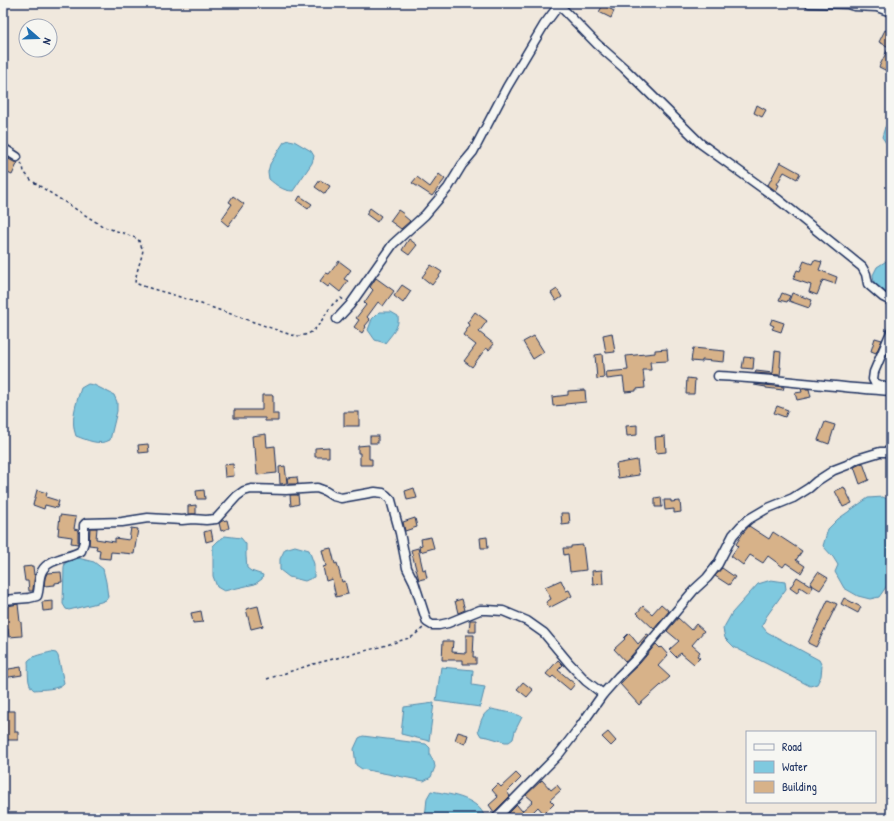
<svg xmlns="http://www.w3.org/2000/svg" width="894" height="821" font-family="'Patrick Hand',sans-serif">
<rect width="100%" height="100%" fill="#f0e8dd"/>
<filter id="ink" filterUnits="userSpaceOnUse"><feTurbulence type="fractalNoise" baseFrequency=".025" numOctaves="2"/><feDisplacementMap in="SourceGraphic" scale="8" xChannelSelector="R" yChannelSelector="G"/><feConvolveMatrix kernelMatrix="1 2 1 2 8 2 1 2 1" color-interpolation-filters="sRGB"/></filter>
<g filter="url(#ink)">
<g fill="#7fc9df" stroke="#578bab">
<path d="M891,120V147L886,143L882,137L885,127Z"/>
<path d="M289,140L294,141L311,151L314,156L312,163L293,191C283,191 276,185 269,179L268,172L270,164L284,142Z"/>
<path d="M891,258V296L874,283L873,275L877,267Z"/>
<path d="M379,312H391L398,316C400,327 391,335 385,343L375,340L368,330L372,319Z"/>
<path d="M88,384L94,385L114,395L117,402V411L110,440C99,446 87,440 76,436C70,420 76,404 81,388Z"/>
<path d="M883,497L891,501V580L879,597L870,599L858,596L844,588L835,572L838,565L833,557L823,546L828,529L838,519L868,498Z"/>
<path d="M225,536L241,538L246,544V556L247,568L251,571L263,575L262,579L255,584L224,591L217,587L213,576V546L218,541Z"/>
<path d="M295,546L309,550L314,564V577L305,581L289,577L280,570V559L285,549Z"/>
<path d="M78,558L94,562L103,569L106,582L108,597L106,600L101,602L69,610L66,609L63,604L64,567L65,563L71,559Z"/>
<path d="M771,580L785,582L786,589L766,617L762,626L767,632L819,660L822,666L821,676L817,684L810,686L734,647L725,638L723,629L732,613L758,584Z"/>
<path d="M51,652L56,653L58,656L64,683C58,690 43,689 34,690C26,685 29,670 28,661C33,655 44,654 51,652Z"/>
<path d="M441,667L473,670L472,685L485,687L480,707L436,701Z"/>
<path d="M434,703L429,741L401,734L404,707Z"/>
<path d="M492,709C502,712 514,712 522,717L515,731L513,739L509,742H505L488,737L481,736L478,731C481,722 482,712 492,709Z"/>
<path d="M363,736L426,744L430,748V756L434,762L435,767L431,777L424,781L362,769L356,765L354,749L359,738Z"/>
<path d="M431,791C448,794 476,797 484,815L482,818H425L427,798Z"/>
</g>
<g fill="#d7b289" stroke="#1b2f5e">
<path d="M603,5L614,11L611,18L599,12Z"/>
<path d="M885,30L891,33V73L879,67L889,47L879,42Z"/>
<path d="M757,105L766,110L762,117L754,113Z"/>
<path d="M3,156L14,162H18L12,175L3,171Z"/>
<path d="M780,162L800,173L797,179L784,172L777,184L779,185L776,191L768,185Z"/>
<path d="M439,174L445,179L432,196L412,183L417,177L430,187Z"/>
<path d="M320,180L330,186L325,194L315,187Z"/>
<path d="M233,196L244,204L228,226L221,220L232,204L229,202Z"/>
<path d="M300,196L312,204L308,209L297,201Z"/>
<path d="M370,208L381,216L377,222L366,214Z"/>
<path d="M398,210L404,214L403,215L410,221L401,229L390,221Z"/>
<path d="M409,239L417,245L409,255L402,250Z"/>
<path d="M814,260L822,262L819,270L837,277L835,284L823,280L817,295L809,292L811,285L793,279L797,270L800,271L804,261L812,264Z"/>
<path d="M339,261L351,270L344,279L348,281L340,292L330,284L328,287L320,281L326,273L329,274Z"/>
<path d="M431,265L442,272L432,285L422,277Z"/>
<path d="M376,278L394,291L383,306L378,302L367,317L370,320L365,326L366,327L362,333L354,327L359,320L356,318L366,305L364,303L373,290L370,287Z"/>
<path d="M402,285L411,291L403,303L394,296Z"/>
<path d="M557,289L562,297L556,301L551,293Z"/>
<path d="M782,293L790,296L787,302L779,300Z"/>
<path d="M792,293L812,300L809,308L789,301Z"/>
<path d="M475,312L487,321L479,332L494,344L489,350L486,348L472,367L464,361L476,345L463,335L470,325L467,323Z"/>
<path d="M772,319L784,323L781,332L772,329L774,326L770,324Z"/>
<path d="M612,333L615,352L606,353L603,335Z"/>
<path d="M534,336L544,352L533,359L523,342Z"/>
<path d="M875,338L882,340L876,353L871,351Z"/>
<path d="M693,348L725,351L724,362L702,360V362L691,361Z"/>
<path d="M667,349L668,361L650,362L651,370H643L645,388L636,389V391L625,392L623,377L607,379L606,372L628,370L626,356L655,353V350Z"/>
<path d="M775,351L781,352L780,367H781L780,375L755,373L756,371L773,373Z"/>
<path d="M602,354L604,378L597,379L595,355Z"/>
<path d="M744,357L754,358L753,369L742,368Z"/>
<path d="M687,378L695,379L694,394H686Z"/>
<path d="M754,384L784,387L783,390L766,388V387L754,385Z"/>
<path d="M801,389H809L811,397L797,400L795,393L802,392Z"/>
<path d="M585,390L586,402L565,404V405L553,406L552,397L568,395V391Z"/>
<path d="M262,395H273V414H278V421H265V418H234V410H262Z"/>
<path d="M777,406L788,410L785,417L774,413Z"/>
<rect x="344" y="412" width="15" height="14"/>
<path d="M825,422L835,425L829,444L818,440Z"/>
<path d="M637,425V435L627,436L626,426Z"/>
<path d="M266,434L267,447L275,446L277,473L257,475L255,447L253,448L252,436Z"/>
<rect x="370" y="436" width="8" height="7"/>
<path d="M665,436L666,452L656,453L655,437Z"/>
<path d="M148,444L149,452L139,453L138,445Z"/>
<path d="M369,445V459H372V465H360V453H358V446Z"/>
<path d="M329,447V457H315V448Z"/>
<path d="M637,460L639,475L618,478L616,464Z"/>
<path d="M863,463L869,480L860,484L854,467Z"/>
<path d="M233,464L234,476L225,477L224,465Z"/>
<path d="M285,466L287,483L280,484L279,467Z"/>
<path d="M297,477L298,484H288L287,478Z"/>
<path d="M844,487L852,503L843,507L835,491Z"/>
<path d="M414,488L417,498L407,500L405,491Z"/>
<path d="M37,490L47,493L46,497L59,501L57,508L45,505L44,509L33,505Z"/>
<path d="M204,490L205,499H197L196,491Z"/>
<path d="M290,495H298L299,504L291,506Z"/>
<path d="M661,497L662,507H655V498Z"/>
<path d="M664,500H671V502L680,501L681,512L674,513V509L665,510Z"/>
<path d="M196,505V514H188V506Z"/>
<path d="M561,513H569L570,524L562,525Z"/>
<path d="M60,515L76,517L74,529L78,530V544L71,543L72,537L58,535Z"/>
<path d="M415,518L417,527L405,531L403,522Z"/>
<path d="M227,520L229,528L221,531L219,523L222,521Z"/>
<path d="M749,526L769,539L773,532L802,551L796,560L805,566L801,573L786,563L783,567L768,556L763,563L750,555L743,565L731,556L738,546L736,544L743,533Z"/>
<path d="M90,528H97L96,539L115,542V538L129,540L131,528L138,529L134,554L111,552L110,559L99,558L100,550L96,549L97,546L89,545Z"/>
<path d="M211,530L213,540L206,542L204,532Z"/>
<path d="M431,537L434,548L420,552L419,546L422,545L421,539Z"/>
<path d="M487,537L488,548H481L480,538Z"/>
<path d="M583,545L586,570L570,572L568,554L564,555L563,548H571V546Z"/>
<path d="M331,548L335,564L337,563L342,582L345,581L348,594L336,597L332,579L326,581L323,567L326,566L322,550Z"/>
<path d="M418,548L423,570L425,569L427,578L419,580L411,550Z"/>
<path d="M33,566L34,575L35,574L33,589V591H29L28,581H25L23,567Z"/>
<path d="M722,568L735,577L729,585L715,576Z"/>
<path d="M602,570L603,584L593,585L592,571Z"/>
<path d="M61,572L62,582L55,583V585L44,586L45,578L47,573Z"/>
<path d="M818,572L828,578L820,590L810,584Z"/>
<path d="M797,577L813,587L809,593L800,587L797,593L790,588Z"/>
<path d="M561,580L566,591L569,590L572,596L549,608L546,602L551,599L545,587Z"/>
<path d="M844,598L861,607L858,613L841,604Z"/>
<path d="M462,599L465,610L458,613L455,601Z"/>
<path d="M828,600L837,604L816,647L808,643Z"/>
<path d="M53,601V610L43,611L42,602Z"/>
<path d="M18,604L20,622H21L22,636L9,637L8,629H3V607Z"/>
<path d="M661,604L669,611L654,629L637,613L643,606L652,614Z"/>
<path d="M258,606L263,626L251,629L246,609Z"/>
<path d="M201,611L203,622L193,623L191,613Z"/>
<path d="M678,618L691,630L696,624L704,631L692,645L700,652L697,656L700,658L694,664L681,653L676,657L669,650L679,641L667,631Z"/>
<path d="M470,620H476V632H469Z"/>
<path d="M629,633L638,644L647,634L649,635L626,662L614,649L625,639L624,638Z"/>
<path d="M466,635H474L473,657H476V664H463V660H442L443,641H453L452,652L466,653Z"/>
<path d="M656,644L660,648L661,647L668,655L658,666L670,677L639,705L620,684L640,663Z"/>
<path d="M558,660L563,665L558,670L575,684L570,690L553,676L551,678L546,674Z"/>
<path d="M21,667L22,675L3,678V670Z"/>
<path d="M523,682L533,690L527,697L517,689Z"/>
<path d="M4,711H15V732H18V740H4Z"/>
<path d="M458,732L468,735L465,744L455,740Z"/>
<path d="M608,732L616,741L611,746L602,737Z"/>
<path d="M516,773L521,778L507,792L510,796L494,812L489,805L498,797L492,790L498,784L501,787Z"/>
<path d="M542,780L551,790L557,785L561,790L550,800L554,804L544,814L538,807L528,817V818H504L517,805L522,811L533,801L526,795Z"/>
</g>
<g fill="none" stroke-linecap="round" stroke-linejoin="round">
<defs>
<g id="minor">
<path d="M559,3V5L597,44L624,68L700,143L779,200L862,267L866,274L868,284L883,297L891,301"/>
<path d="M809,3L847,4L854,6L877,7L891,12"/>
<path d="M3,148L17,157"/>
<path d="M337,319L350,305L393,244L425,215L448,188L462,165L473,152L507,87L544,25L559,5"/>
<path d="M718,376C776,379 833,387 891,391"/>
<path d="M887,388L875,383L873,379L874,372L891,332"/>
<path d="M3,600L29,598L37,596C40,588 38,578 42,571C49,558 70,558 81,551L84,542V525L86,523L122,522L148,518L182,520L193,519L206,520L216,519L237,496L244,491L251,489L286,490L317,488L325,491L333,496L341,498L375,492L383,493L386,495L391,500L400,533L407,568L414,582L427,622L432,625H439L448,623L480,610H487L503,611L527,621L544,633L569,663L586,681L603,694"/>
<path d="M496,818L559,754L579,728L603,694L619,676L636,659L694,590L707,578L718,564L733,535L741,526L749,519L766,509L793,498L809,488L817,481L834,470L847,465L857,459L880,452H891"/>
</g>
</defs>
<use href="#minor" stroke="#1b2f5e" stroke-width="11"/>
<g stroke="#1b2f5e" stroke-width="1.5" stroke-dasharray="3 3" stroke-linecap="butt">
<path d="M21,163L23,166L24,172L32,181L52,194L104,227L123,233L138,239L143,250C141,261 136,272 135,283C150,289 165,292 180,297C217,309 254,322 291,335C317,340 320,319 333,304C335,302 338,300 341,298L345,301"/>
<path d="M267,679L310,665L380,647L412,637L423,628"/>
</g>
<use href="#minor" stroke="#f6f6f2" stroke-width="8"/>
</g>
</g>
<rect width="894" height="821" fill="none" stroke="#f6f6f2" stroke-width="16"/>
<rect x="8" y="8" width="878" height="805" fill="none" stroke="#1b2f5e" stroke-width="1.5" filter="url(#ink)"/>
<rect x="746" y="731" width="130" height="72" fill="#f6f6f2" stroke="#9ea6b7"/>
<rect x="754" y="744" width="20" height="6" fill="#f6f6f2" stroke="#9ea6b7"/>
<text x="782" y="751" font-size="12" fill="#1b2f5e">Road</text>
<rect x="754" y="761" width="20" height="12" fill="#7fc9df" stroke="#9ea6b7"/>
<text x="782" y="771" font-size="12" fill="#1b2f5e">Water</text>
<rect x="754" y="781" width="20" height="12" fill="#d7b289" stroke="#9ea6b7"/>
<text x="782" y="791" font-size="12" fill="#1b2f5e">Building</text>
<g transform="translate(38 38) rotate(110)"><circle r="19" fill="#f6f6f2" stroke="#9ea6b7"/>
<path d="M0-3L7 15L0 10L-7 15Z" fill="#1f6fb2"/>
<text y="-6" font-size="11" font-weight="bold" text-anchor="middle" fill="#1b2f5e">N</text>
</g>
</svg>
